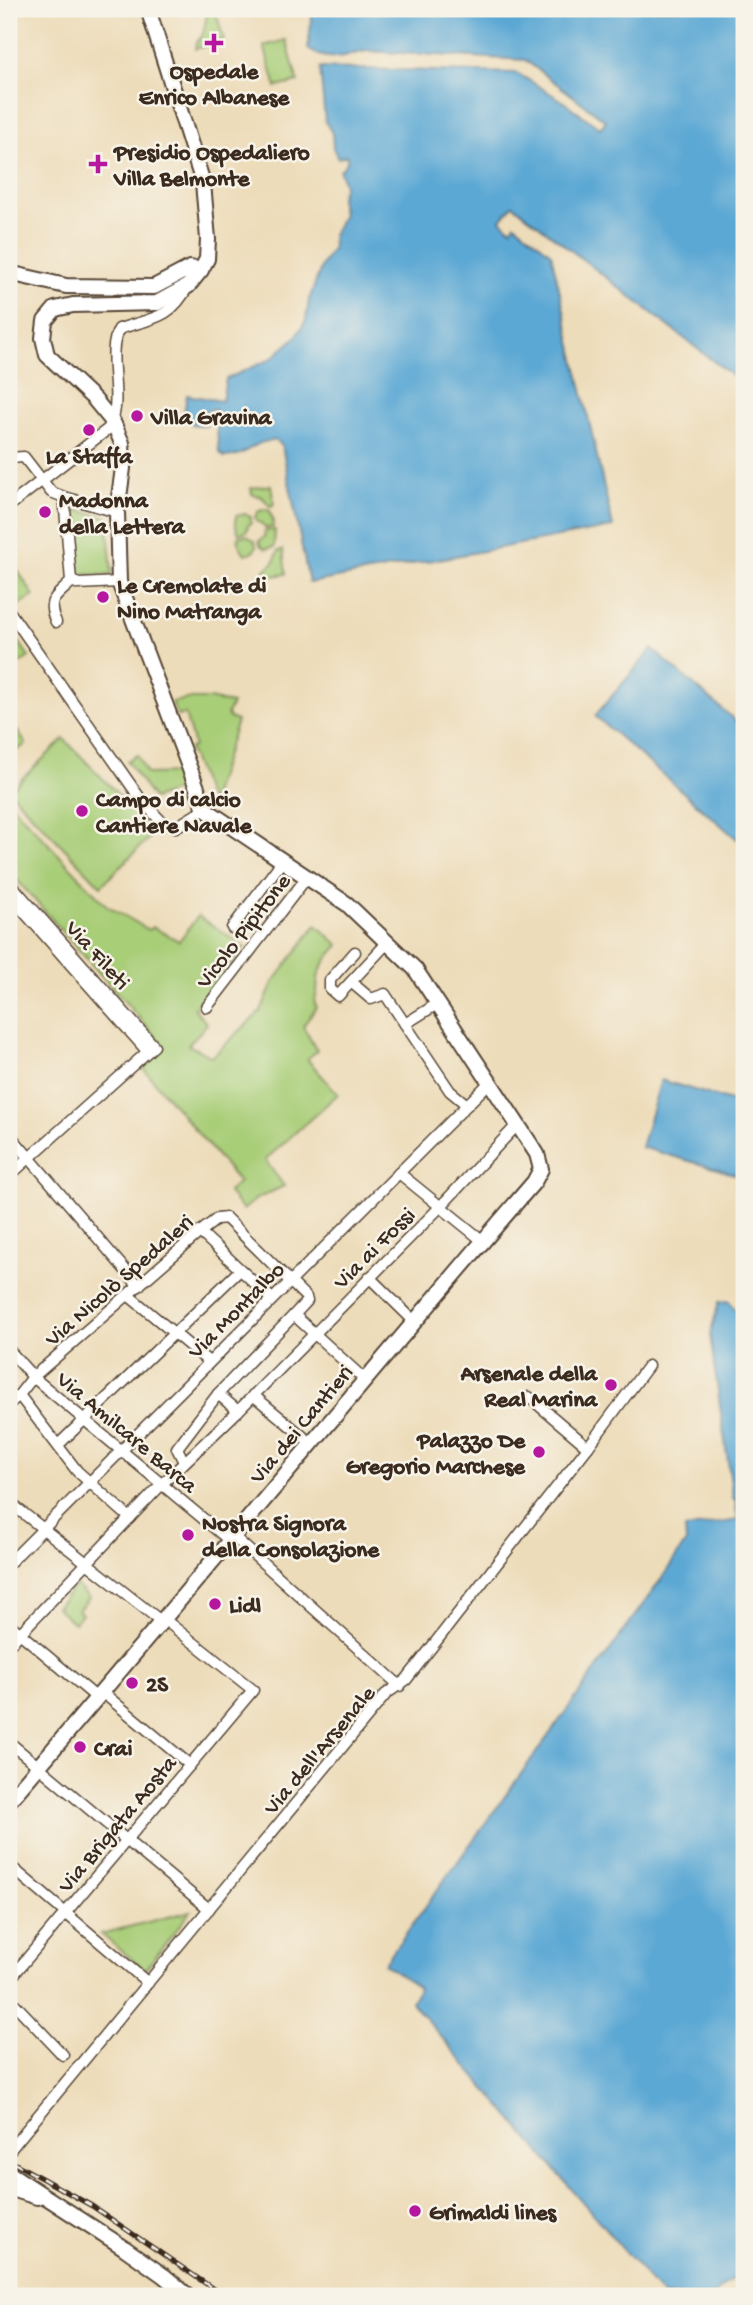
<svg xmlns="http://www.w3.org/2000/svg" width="753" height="2305" font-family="'Gochi Hand',sans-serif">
<rect width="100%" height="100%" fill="#f7f3e8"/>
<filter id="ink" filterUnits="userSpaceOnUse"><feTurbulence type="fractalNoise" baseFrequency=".0143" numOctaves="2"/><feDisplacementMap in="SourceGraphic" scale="14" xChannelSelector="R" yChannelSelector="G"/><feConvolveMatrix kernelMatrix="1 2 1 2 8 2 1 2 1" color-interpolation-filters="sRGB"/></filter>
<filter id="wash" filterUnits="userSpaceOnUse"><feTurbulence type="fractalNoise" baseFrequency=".00686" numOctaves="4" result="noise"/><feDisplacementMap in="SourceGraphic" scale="28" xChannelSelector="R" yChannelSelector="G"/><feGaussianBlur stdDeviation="1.57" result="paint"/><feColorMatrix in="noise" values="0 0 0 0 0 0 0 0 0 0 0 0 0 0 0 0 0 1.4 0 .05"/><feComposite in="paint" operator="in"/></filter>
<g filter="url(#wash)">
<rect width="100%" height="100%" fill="#eddcb9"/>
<g fill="#a9ce78" stroke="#727c4b" stroke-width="2">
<path d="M208,9H215L224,40L195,49L196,44L203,34Z"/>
<path d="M286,40L298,82L276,87L264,46Z"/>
<path d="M271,485L274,505L270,506L262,497L252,494L251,488Z"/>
<path d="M268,509L273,519V527L265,528L261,523L257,522L255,517L259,511Z"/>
<path d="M76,510L107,517L112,573L110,575L78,574L74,511Z"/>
<path d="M245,514L251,517V523L248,525L247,531L239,534L236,526V516Z"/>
<path d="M275,530L274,547L266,549L261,546L259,541L264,537L265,531Z"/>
<path d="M246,535L255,541L256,547L253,552L245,554L239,545L238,537Z"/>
<path d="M283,550L286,574L266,577L265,570L274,562L278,551Z"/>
<path d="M9,557L34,596L17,606L9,593Z"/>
<path d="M9,626L29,657L9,671Z"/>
<path d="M188,699H209L232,704L227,714L229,718L237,721L210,803L189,749L194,746L185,714L177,716L172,702Z"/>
<path d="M9,718L26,744L9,756Z"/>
<path d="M64,739L155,832L101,886L9,791Z"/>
<path d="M137,755L147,774L184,773L189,786L153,799L127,761Z"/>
<path d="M9,802L106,905L149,930L152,927L179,941L198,916L245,947L194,1008L207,1024L188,1045L212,1057L261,1011L273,983L316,925L339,945C331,954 323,962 319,974C316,984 319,992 314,1002L317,1007L303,1026L317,1051L307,1059L338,1094L265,1160L284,1186L256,1199L243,1210L228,1192L239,1182L143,1068L165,1047L9,871Z"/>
<path d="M76,1585L89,1598L78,1610L82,1614L74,1623L56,1607Z"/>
<path d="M191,1911L145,1970L101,1934Z"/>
</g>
<g fill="#5ba8d4" stroke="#4b6979" stroke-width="2">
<path d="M305,9H744V385L513,205L501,220L511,229L515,224L551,253L613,527L309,583L282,446L276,440C270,441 263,441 258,444C244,451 241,457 224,457L219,452L215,409L205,411L206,426L192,424L184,413L187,395L222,401L226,379L271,359L296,337L306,320L309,300L322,265L333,247L332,237L343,215L340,198L344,185L340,171L347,162V155L338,158L333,148L332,133L325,121L320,68L517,73L561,100L600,128L606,121L525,60L366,51C344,56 327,63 308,49L312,16Z"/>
<path d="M652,649L744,728V845L595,716Z"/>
<path d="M661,1080L744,1105V1177L641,1147Z"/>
<path d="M729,1301L744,1323V2269L712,2296H663L414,2005L411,2002L419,1987L384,1964L662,1578L686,1542L685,1529L738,1520L735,1499L733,1498L710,1335L719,1302Z"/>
</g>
</g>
<g filter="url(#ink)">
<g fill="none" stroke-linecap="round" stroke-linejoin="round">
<defs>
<g id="street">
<path d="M9,458L24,457L51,492L64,497L117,512"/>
<path d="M64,497L71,581L79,584L119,582"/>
<path d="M9,506L108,429C126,402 104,356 119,329C152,318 171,319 188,286"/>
<path d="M9,611L142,801L161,821L176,827L205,809"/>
<path d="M56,622C45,599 57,597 72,581"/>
<path d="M9,882L154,1046L9,1176"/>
<path d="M9,895L147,1051"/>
<path d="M232,928L283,860"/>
<path d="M355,952L330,980V989L338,996L388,942"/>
<path d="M351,982L371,999L385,994L405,1024L437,1004"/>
<path d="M207,1007L308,876"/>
<path d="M405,1024L450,1091L467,1105"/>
<path d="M9,1134L139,1286"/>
<path d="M399,1173L483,1241"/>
<path d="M200,1232L272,1299"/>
<path d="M369,1277L414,1321"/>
<path d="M128,1295L209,1362"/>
<path d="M9,1350L33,1377L230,1541"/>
<path d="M218,1394L294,1315"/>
<path d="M19,1395L77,1471L130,1518"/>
<path d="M253,1395L312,1444"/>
<path d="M529,1397L588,1447"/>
<path d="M9,1404L19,1395L33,1377L200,1232L217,1219L226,1218L306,1297L307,1301L294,1315L365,1380"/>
<path d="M58,1445L240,1270"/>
<path d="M184,1462L177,1448L218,1394L238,1411"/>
<path d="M9,1502L162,1622"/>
<path d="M234,1537L400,1686"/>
<path d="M9,1563L490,1082"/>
<path d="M9,1624L97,1698"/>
<path d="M9,1645L162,1484L238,1411L441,1206L518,1124"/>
<path d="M102,1692L190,1765"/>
<path d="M9,1742L209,1909"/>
<path d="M9,1865L148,1983"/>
<path d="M9,1980L253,1690L165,1620"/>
<path d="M9,1998L63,2055"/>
<path d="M9,2151L386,1694L406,1680L588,1447L648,1366"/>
</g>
<g id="secondary">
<path d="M9,273L66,286L154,287L190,268L201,270"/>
<path d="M9,1801C185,1596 357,1387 534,1182L541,1169L537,1154L415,969L347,904L205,809L119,582L117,512L123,468L122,443L113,422L94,399L47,355L43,338L45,321L55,309L73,305L157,303L188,286L201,270L207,259L208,239L203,183L148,9"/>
<path d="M9,2173L123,2247L164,2276L188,2296"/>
<path d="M9,2188L37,2197"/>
</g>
</defs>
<use href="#street" stroke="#564535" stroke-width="13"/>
<use href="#secondary" stroke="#564535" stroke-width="18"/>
<use href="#street" stroke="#fff" stroke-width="10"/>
<use href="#secondary" stroke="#fff" stroke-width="14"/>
<defs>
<path id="rail" d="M14,2163L92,2206L218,2292"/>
</defs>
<use href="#rail" stroke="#3b2a1e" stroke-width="5"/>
<use href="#rail" stroke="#f7f3e8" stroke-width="2.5" stroke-dasharray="8" stroke-linecap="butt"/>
</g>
</g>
<g fill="#b5179e" stroke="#f7f3e8" stroke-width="2.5">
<path d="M210.5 32.5h7v7h7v7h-7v7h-7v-7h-7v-7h7z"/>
<path d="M94.5 153.5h7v7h7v7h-7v7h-7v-7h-7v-7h7z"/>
<circle cx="137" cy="416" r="7"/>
<circle cx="89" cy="430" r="7"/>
<circle cx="45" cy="512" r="7"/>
<circle cx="103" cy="597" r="7"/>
<circle cx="82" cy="811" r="7"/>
<circle cx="611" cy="1385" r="7"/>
<circle cx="539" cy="1452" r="7"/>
<circle cx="188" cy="1535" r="7"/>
<circle cx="215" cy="1604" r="7"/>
<circle cx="132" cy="1683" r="7"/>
<circle cx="80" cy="1747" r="7"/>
<circle cx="415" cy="2211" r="7"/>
</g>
<g text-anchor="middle" stroke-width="5" stroke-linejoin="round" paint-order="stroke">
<g font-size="23" font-weight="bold" fill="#3b2a1e" stroke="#f7f3e8" text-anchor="start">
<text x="214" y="78" text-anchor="middle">Ospedale<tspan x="214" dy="26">Enrico Albanese</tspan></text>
<text x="114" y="159">Presidio Ospedaliero<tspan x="114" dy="26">Villa Belmonte</tspan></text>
<text x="151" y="424">Villa Gravina</text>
<text x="89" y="463" text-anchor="middle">La Staffa</text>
<text x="59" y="507">Madonna<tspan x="59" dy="26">della Lettera</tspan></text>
<text x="117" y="592">Le Cremolate di<tspan x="117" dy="26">Nino Matranga</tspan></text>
<text x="96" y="806">Campo di calcio<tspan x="96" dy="26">Cantiere Navale</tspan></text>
<text x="597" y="1380" text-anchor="end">Arsenale della<tspan x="597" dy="26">Real Marina</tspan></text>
<text x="525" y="1447" text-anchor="end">Palazzo De<tspan x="525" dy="26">Gregorio Marchese</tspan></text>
<text x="202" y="1530">Nostra Signora<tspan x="202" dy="26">della Consolazione</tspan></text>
<text x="229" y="1612">Lidl</text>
<text x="146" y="1691">2S</text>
<text x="94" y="1755">Crai</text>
<text x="429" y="2219">Grimaldi lines</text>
</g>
<g font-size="23" fill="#3b2a1e" stroke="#f7f3e8">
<text transform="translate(242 930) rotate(-52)" y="8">Vicolo Pipitone</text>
<text transform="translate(99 954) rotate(48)" y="8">Via Fileti</text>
<text transform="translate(373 1247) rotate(-45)" y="8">Via ai Fossi</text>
<text transform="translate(118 1279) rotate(-41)" y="8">Via Nicolò Spedaleri</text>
<text transform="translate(235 1309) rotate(-45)" y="8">Via Montalbo</text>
<text transform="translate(300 1423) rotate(-50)" y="8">Via dei Cantieri</text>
<text transform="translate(128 1431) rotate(40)" y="8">Via Amilcare Barca</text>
<text transform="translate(318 1749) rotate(-50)" y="8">Via dell'Arsenale</text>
<text transform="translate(116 1823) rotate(-50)" y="8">Via Brigata Aosta</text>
</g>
</g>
<rect width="753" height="2305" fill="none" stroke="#f7f3e8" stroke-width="35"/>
</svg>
